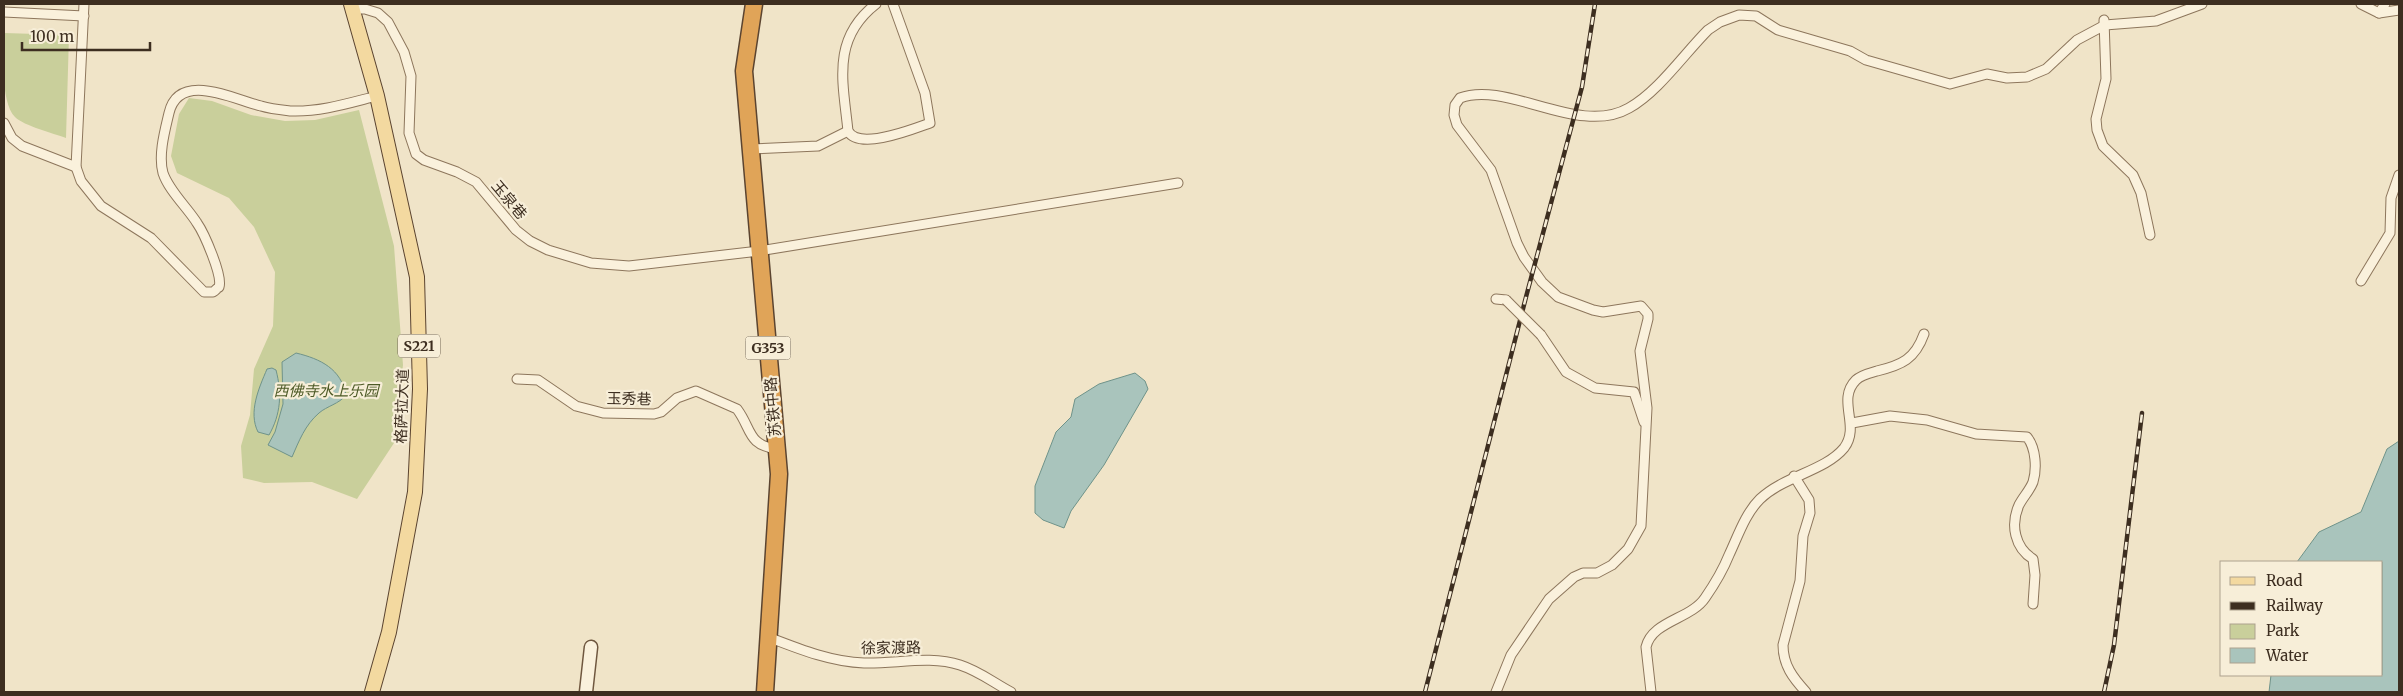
<svg xmlns="http://www.w3.org/2000/svg" width="2403" height="696" font-family="Merriweather,'Noto Sans SC',serif">
<rect width="100%" height="100%" fill="#f0e4c8"/>
<g fill="#c9cf9b">
<path d="M4,33L69,35L66,138C53,133 24,126 15,117C0,101 4,54 4,33Z"/>
<path d="M189,98L212,101L251,115L285,121L315,120L359,110L394,246L403,365L394,443L357,499L312,482L264,483L243,478L241,446L250,415L254,369L273,326L275,272L254,227L229,198L177,173L171,156L179,114Z"/>
</g>
<g fill="#a9c4bc" stroke="#6f938a">
<path d="M296,353C321,359 341,369 346,395C339,404 327,406 319,413C305,425 299,441 292,457L268,445L275,432L283,404L282,362Z"/>
<path d="M272,368L276,370C282,393 281,414 269,435L258,432C248,412 259,388 267,369Z"/>
<path d="M1135,373L1145,381L1148,389L1104,465L1071,511L1064,528L1043,520L1035,513V486L1056,432L1071,417L1075,399L1099,384Z"/>
<path d="M2399,441V692H2269L2271,675H2382V562H2297L2319,532L2361,512L2387,449Z"/>
</g>
<g fill="none" stroke-linecap="round" stroke-linejoin="round">
<defs>
<g id="street">
<path d="M84,4L76,167L81,181L101,206L151,238L204,292H213C214,292 218,287 219,287C223,276 204,233 197,223C187,207 169,191 163,173C158,155 165,130 169,113C179,70 235,100 261,106C271,109 282,110 291,111C321,112 349,103 377,96"/>
<path d="M876,4C831,39 843,82 848,131C859,151 913,129 930,123L925,93L893,4"/>
<path d="M2361,4L2379,13L2399,10"/>
<path d="M352,9H365L378,13L388,22L404,52L411,76L409,133L416,154L424,160L457,172L476,182L516,230L530,241L548,250L591,263L629,266L759,251L1178,183"/>
<path d="M4,12L84,16"/>
<path d="M2379,13L2385,4"/>
<path d="M2104,20L2106,79L2096,119L2097,130L2103,146L2133,175L2141,193L2150,235"/>
<path d="M4,123L12,138L22,146L76,167"/>
<path d="M750,149L818,146L848,131"/>
<path d="M2361,281L2390,233L2391,198L2399,175"/>
<path d="M1496,299L1506,300"/>
<path d="M1541,335L1566,372L1595,388L1634,392L1644,422"/>
<path d="M517,379L538,380L576,406L603,413L654,414L661,412L677,398L696,391L737,409C752,429 747,445 777,449"/>
<path d="M1852,423L1890,416L1927,420L1976,434L2027,437C2036,448 2037,469 2033,482C2030,490 2023,497 2019,505C2010,525 2015,548 2033,559L2035,575L2033,604"/>
<path d="M1794,476L1809,500L1810,513L1803,536L1800,581L1783,645C1783,665 1793,678 1806,692"/>
<path d="M768,637C799,649 831,662 864,663C896,664 930,655 960,665C979,671 994,683 1011,692"/>
<path d="M1496,692L1511,655L1549,599L1574,577L1583,573H1597L1612,565L1628,549L1641,526L1647,408L1640,351L1648,319V314L1641,306L1603,312L1593,310L1558,297L1542,282L1524,257L1517,243L1491,170L1457,125L1454,115L1455,105L1460,98C1507,80 1579,137 1629,108C1658,92 1684,54 1708,30L1720,22L1739,15L1756,16L1778,30L1850,51L1866,60L1950,84L1987,74L2007,78L2027,77L2046,69L2077,40L2105,25L2156,21L2202,4"/>
<path d="M1651,692L1646,647C1652,621 1691,619 1705,598C1714,585 1723,570 1729,555C1738,536 1745,514 1760,499C1784,476 1825,471 1844,448C1861,426 1836,400 1856,380C1861,375 1870,373 1877,371C1902,365 1915,359 1924,334"/>
</g>
<path id="secondary" d="M586,692L591,647"/>
<path id="primary" d="M351,4L377,96L417,277L420,389L415,492L389,632L372,692"/>
<path id="highway" d="M754,4L744,71L779,474L765,692"/>
</defs>
<use href="#street" stroke="#8d765c" stroke-width="11"/>
<use href="#secondary" stroke="#6f573f" stroke-width="15"/>
<use href="#primary" stroke="#5b4430" stroke-width="16"/>
<use href="#highway" stroke="#5b4430" stroke-width="19"/>
<use href="#street" stroke="#faf1dc" stroke-width="9"/>
<use href="#secondary" stroke="#faf1dc" stroke-width="12"/>
<use href="#primary" stroke="#f3d9a0" stroke-width="14"/>
<use href="#highway" stroke="#e0a458" stroke-width="16"/>
<defs>
<g id="rail">
<path d="M1425,692L1526,297L1582,87L1595,4"/>
<path d="M2104,692L2114,645L2142,413"/>
</g>
</defs>
<use href="#rail" stroke="#3d2e20" stroke-width="4.5"/>
<use href="#rail" stroke="#f7eed8" stroke-width="2.5" stroke-dasharray="8" stroke-linecap="butt"/>
<defs>
<path id="street-bridge" d="M1506,300L1541,335"/>
</defs>
<use href="#street-bridge" stroke="#8d765c" stroke-width="11" stroke-linecap="butt"/>
<use href="#street-bridge" stroke="#faf1dc" stroke-width="9"/>
</g>
<g text-anchor="middle" stroke-width="4.5" stroke-linejoin="round" paint-order="stroke">
<g fill="#f7eed8" stroke="#756857" stroke-width="1">
<rect x="398" y="334.5" width="42" height="23" rx="4"/>
<rect x="745.5" y="336.5" width="45" height="23" rx="4"/>
</g>
<g font-size="14" font-weight="bold" fill="#3d2e20">
<text x="419" y="351">S221</text>
<text x="768" y="353">G353</text>
</g>
<g font-size="15" fill="#3d2e20" stroke="#f7eed8">
<text transform="translate(509 200) rotate(50)" y="5">玉泉巷</text>
<text transform="translate(629 399) rotate(1)" y="5">玉秀巷</text>
<text transform="translate(402 406) rotate(-88)" y="5">格萨拉大道</text>
<text transform="translate(773 407) rotate(-95)" y="5">苏铁中路</text>
<text transform="translate(891 648) rotate(-1)" y="5">徐家渡路</text>
</g>
<g font-size="15" font-style="italic" fill="#4d5a26" stroke="#f7eed8">
<text x="326" y="396">西佛寺水上乐园</text>
</g>
</g>
<rect width="2403" height="696" fill="none" stroke="#3d2e20" stroke-width="10"/>
<rect x="2220" y="561" width="162" height="115" fill="#f7eed8" stroke="#ada18e"/>
<rect x="2230" y="577" width="25" height="8" fill="#f3d9a0" stroke="#ada18e"/>
<text x="2266" y="586" font-size="15" fill="#3d2e20">Road</text>
<rect x="2230" y="602" width="25" height="8" fill="#3d2e20" stroke="#ada18e"/>
<text x="2266" y="611" font-size="15" fill="#3d2e20">Railway</text>
<rect x="2230" y="624" width="25" height="15" fill="#c9cf9b" stroke="#ada18e"/>
<text x="2266" y="636" font-size="15" fill="#3d2e20">Park</text>
<rect x="2230" y="648" width="25" height="15" fill="#a9c4bc" stroke="#ada18e"/>
<text x="2266" y="661" font-size="15" fill="#3d2e20">Water</text>
<path d="M22 42v8h128v-8" fill="none" stroke="#3d2e20" stroke-width="2.5"/>
<text x="30" y="42" font-size="15" fill="#3d2e20" stroke="#f7eed8" stroke-width="4" paint-order="stroke">100 m</text>
</svg>
